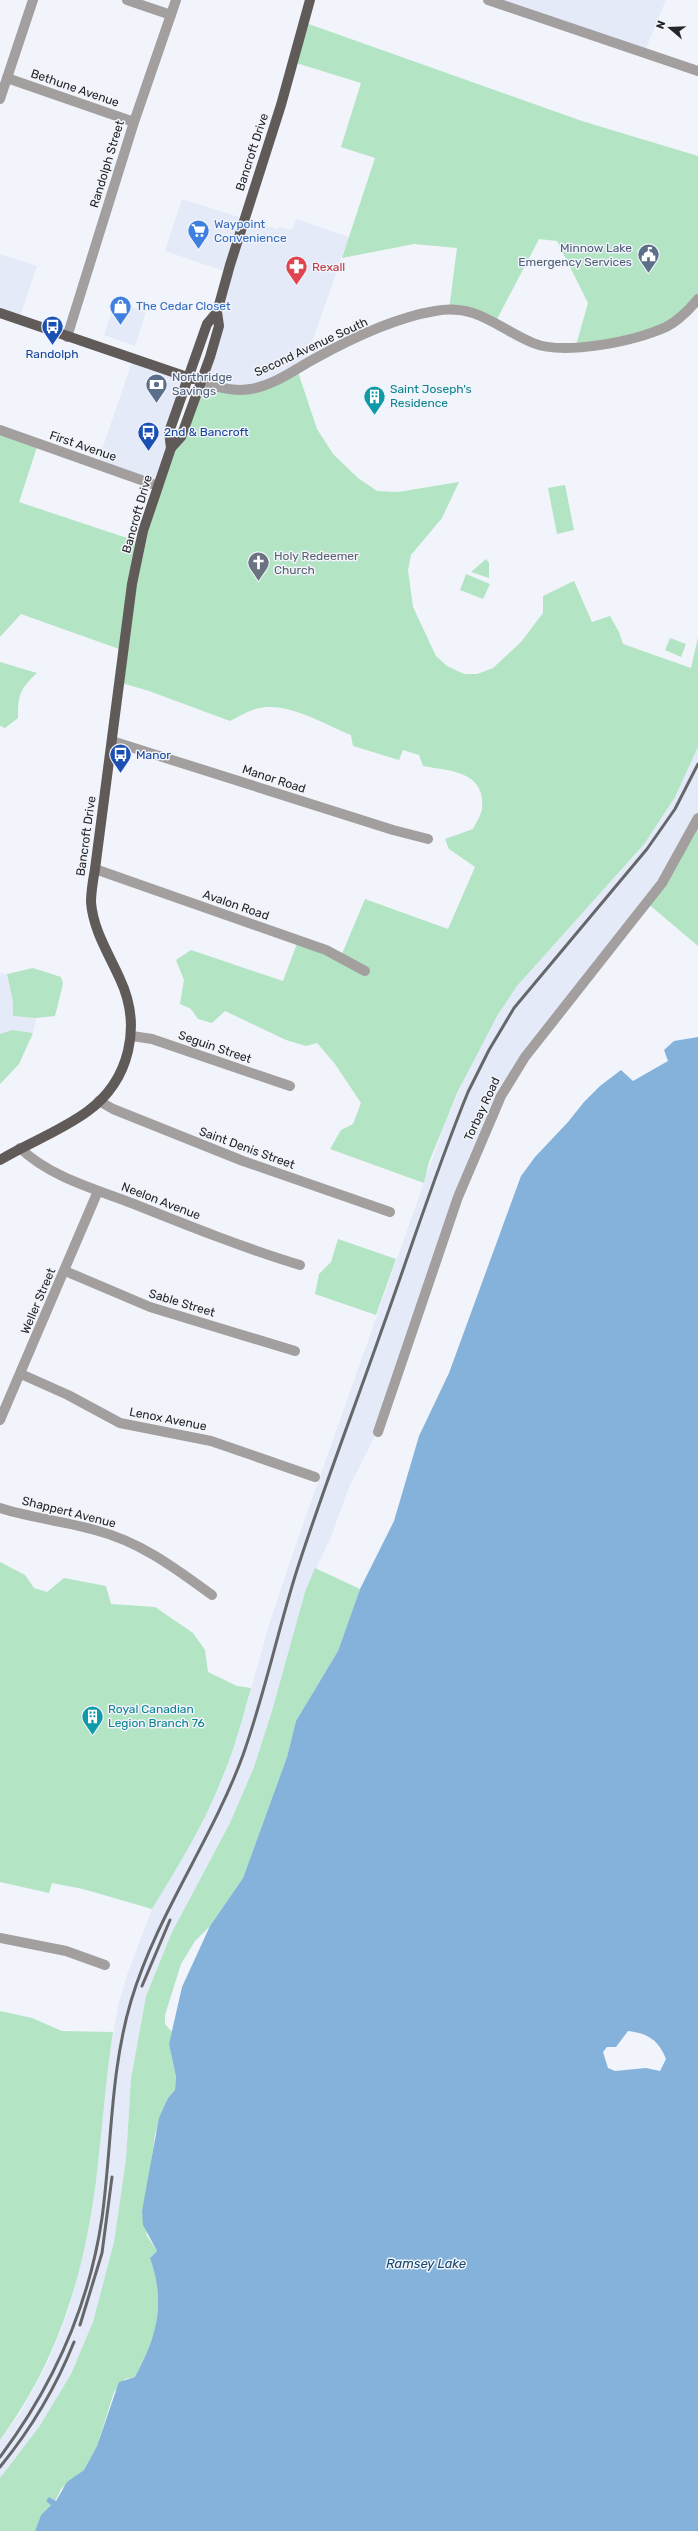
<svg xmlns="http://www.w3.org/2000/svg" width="698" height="2531" font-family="Rubik,sans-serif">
<rect width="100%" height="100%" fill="#f1f4fb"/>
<g fill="#e5eaf8">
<path d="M503,0H666L644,53Z"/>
<path d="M182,199L276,229L279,227L292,230L296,219L349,237L304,365L261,387L201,382L227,272L165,251Z"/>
<path d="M0,254L37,266L19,319L0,312Z"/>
<path d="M115,302L146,312L135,346L104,335Z"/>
<path d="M133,359L187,377L170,448L158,485L97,464Z"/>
<path d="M698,747V816L675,859L500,1095L377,1432L349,1487L331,1537L305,1592L272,1711L254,1767L230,1823L172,1932L146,1996L131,2079L126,2160L114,2242L93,2322L71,2374L39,2427L0,2478V2440L21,2412L48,2362L69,2309L87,2236L99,2155L105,2081L118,2006L127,1975L152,1909L203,1820L222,1781L238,1735L269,1625L294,1550L445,1123L477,1050L497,1016L517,986L645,843L675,797Z"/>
<path d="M0,973L7,974L13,1002V1016L36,1018L33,1033L12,1030L0,1034Z"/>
</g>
<g fill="#b3e4c4">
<path d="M303,22L582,121L698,156V300L675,322L575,349L588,303L557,241L539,239L495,323L449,310L457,248L414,244L342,258L375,158L341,147L361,83L293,62Z"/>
<path d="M298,372L317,429L333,454L358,478L377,491L398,492L459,482L442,518L411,555L408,570L413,607L436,656L447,666L464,674H477L493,668L521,642L543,613V596L574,581L592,622L610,616L619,632L623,644L691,668L698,637V747L675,797L645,843L517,986L497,1016L458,1091L429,1162L424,1183L330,1149L341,1130L353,1124L361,1103L335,1064L317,1043L306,1046L286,1040L225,1011L212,1023L198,1019L191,1009L180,1004L184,980L176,960L191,950L283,981L298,941L339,961L365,899L448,929L475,867L449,849L445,839L473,829C476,823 481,815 482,809C486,771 450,771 423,766L419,755L403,750L399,760L353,746L351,735C326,725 297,707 270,707C255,706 242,715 230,721L149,691L118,682L122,650L21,614L0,637V431L38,444L19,502L139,542L170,448L183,437L201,382L231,390Z"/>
<path d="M565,485L574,530L557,534L548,488Z"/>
<path d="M486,559L489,563V578L471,572Z"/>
<path d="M466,574L490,584L483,599L460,590Z"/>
<path d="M670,638L686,644L681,657L665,650Z"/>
<path d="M0,662L37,673C20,689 18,694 18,718L5,728L0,726Z"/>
<path d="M698,816V946L646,902Z"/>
<path d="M33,968L61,977L63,984L55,1016L36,1018L13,1016V1002L7,974Z"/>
<path d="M12,1030L33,1033L19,1064L0,1084V1034Z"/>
<path d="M338,1239L396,1259L376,1315L315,1294L319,1274L331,1262Z"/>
<path d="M0,1562L25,1575L34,1588L47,1592L64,1578L106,1586L111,1604L155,1607L193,1633L205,1650L208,1672L237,1686L251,1688C242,1720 234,1751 221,1781C203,1826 177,1868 152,1909L83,1889L52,1883L49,1893L0,1882Z"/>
<path d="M315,1568L360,1589L338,1651L296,1721L287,1757L243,1878L210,1926L195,1941L181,1964L165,2015V2024L172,2032L169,2044L176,2077L175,2090L168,2098L155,2134L149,2183L142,2211L147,2236L157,2251L150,2258C166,2304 157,2336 135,2377L125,2379L114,2392L97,2446L84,2470L61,2489L55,2501L49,2497L51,2505L41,2515L35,2531H0V2478L39,2427L71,2374L93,2322L114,2242L126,2160L131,2079L146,1996L172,1932L230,1823L254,1767L272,1711L305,1592Z"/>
<path d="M0,2011L32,2018L62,2031L113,2032C102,2100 101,2169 87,2236C72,2311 45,2379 0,2440Z"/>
</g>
<path fill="#84b2da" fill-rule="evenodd" d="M698,1037V2531H35L41,2515L51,2505L46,2501L49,2497L56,2501L67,2482L84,2470L97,2446L119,2382L135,2377C157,2336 166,2304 150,2258L157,2251L143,2225L142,2211L159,2118L168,2098L175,2090L176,2077L169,2044L182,1987L210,1926L243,1878L287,1757L296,1721L338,1651L360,1589L394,1521L419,1436L449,1373L521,1176L535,1157L568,1122L584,1102L600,1086L621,1070L633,1081L668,1061L664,1050L674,1041ZM628,2031C647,2033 659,2040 666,2059L660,2071L646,2068L615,2071L608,2068L603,2052L607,2047H616Z"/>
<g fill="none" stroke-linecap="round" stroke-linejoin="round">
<g stroke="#a39f9e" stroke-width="10">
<path d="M127,0L171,15"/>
<path d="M488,0L698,71"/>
<path d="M7,78L134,122"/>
<path d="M0,99L33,0"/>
<path d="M67,337L134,122L176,0"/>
<path d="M201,381C217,387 233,392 251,389C274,385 294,370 314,359C350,339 393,318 435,311C477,303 497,328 533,343C564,356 635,341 666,327C678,321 689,310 698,299"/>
<path d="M0,430L158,486"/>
<path d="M112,741L393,830L428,839"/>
<path d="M95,869L326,950L365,971"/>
<path d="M132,1036L152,1039L290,1086"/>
<path d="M99,1101L113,1109L243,1161L390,1212"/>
<path d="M20,1148C50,1177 95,1189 134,1204C189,1226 244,1248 300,1265"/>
<path d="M65,1271L150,1307L295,1351"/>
<path d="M21,1374L68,1395L120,1423L211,1441L315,1477"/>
<path d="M0,1420L98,1191"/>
<path d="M378,1432L458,1197L501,1096L525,1057L662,883L698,818"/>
<path d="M0,1508C31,1518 64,1521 95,1530C141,1542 175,1568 212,1595"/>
<path d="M0,1938L66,1951L105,1965"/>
</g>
<g stroke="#605a59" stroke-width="10">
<path d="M0,313L193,379"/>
<path d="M171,448L181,437L210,357L219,326L217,312L230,265L281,105L310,0"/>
<path d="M0,1160C28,1143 61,1131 88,1111C130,1080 142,1026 120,979C109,954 93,930 91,902C91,892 93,880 95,869L132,584L143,531L171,448L169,432L207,324L217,312"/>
</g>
<g stroke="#65676a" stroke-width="3">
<path d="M142,1986L170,1920"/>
<path d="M80,2325L102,2253L112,2177"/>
<path d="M0,2457C53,2386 89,2306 102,2218C112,2145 110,2072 131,2001C157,1914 212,1840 243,1755C264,1696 277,1634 296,1573C322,1492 353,1412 381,1332C410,1252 436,1170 468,1092L489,1050L514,1008L647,849L675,809L698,764"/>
<path d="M0,2467C31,2429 56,2387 74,2342"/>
</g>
</g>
<defs>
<symbol id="supermarket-pin" viewBox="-11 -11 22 30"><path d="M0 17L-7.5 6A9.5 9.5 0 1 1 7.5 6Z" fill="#3f7fe0" stroke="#f1f4fb"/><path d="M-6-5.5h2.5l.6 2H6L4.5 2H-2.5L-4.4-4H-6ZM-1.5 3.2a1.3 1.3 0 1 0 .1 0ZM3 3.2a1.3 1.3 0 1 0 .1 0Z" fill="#fff"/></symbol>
<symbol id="civic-pin" viewBox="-11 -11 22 30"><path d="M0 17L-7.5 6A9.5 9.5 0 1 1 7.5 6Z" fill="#5c6f8a" stroke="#f1f4fb"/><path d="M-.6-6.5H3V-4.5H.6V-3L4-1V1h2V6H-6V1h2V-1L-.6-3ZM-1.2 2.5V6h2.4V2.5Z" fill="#fff"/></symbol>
<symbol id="pharmacy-pin" viewBox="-11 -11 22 30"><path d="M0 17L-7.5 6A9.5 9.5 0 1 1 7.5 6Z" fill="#e0444e" stroke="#f1f4fb"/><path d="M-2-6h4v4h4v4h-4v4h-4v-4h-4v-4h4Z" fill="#fff"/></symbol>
<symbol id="shop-pin" viewBox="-11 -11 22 30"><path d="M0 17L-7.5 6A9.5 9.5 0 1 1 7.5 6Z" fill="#3f7fe0" stroke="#f1f4fb"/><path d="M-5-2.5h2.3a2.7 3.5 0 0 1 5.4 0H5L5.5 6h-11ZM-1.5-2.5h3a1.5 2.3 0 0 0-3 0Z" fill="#fff"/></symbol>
<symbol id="bus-pin" viewBox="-11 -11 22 30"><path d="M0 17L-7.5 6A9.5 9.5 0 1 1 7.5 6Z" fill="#1a4fb4" stroke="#f1f4fb"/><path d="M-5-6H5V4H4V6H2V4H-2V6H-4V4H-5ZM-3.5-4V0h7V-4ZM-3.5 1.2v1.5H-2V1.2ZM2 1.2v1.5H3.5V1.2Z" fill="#fff"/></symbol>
<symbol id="bank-pin" viewBox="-11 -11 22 30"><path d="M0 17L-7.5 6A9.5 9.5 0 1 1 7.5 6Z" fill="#5c6f8a" stroke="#f1f4fb"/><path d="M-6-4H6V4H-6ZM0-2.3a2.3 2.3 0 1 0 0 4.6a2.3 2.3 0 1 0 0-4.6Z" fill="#fff"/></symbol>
<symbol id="building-pin" viewBox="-11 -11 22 30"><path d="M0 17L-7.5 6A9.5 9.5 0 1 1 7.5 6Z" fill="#0f9aa8" stroke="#f1f4fb"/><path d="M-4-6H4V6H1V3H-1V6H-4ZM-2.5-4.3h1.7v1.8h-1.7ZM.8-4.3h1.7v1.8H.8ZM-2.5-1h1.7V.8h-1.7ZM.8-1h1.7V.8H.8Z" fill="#fff"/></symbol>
<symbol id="church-pin" viewBox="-11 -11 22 30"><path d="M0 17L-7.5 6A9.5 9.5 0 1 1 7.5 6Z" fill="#6b7280" stroke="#f1f4fb"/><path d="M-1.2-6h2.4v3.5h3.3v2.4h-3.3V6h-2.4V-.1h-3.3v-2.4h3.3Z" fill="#fff"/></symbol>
</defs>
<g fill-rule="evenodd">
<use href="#supermarket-pin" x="186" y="218" width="25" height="34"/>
<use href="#civic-pin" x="636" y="242" width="25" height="34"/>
<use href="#pharmacy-pin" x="284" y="254" width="25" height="34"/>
<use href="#shop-pin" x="108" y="294" width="25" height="34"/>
<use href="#bus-pin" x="40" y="314" width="25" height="34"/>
<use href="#bank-pin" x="144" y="372" width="25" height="34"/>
<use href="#building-pin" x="362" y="384" width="25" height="34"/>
<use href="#bus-pin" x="136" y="420" width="25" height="34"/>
<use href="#church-pin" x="246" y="550" width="25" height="34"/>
<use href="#bus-pin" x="108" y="742" width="25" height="34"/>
<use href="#building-pin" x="80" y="1704" width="25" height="34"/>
</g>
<g text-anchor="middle" stroke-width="3" stroke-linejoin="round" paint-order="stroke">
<g font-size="12" fill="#242527" stroke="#f1f4fb">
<text transform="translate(75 88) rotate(19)" y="4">Bethune Avenue</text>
<text transform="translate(252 152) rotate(-72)" y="4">Bancroft Drive</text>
<text transform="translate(107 164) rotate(-73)" y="4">Randolph Street</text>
<text transform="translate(311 347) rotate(-25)" y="4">Second Avenue South</text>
<text transform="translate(83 446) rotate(19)" y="4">First Avenue</text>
<text transform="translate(137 514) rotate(-74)" y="4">Bancroft Drive</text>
<text transform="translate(274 779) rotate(18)" y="4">Manor Road</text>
<text transform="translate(86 836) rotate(-82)" y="4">Bancroft Drive</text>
<text transform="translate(236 905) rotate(19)" y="4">Avalon Road</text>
<text transform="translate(215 1047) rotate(19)" y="4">Seguin Street</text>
<text transform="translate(482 1109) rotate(-65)" y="4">Torbay Road</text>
<text transform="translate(247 1148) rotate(20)" y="4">Saint Denis Street</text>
<text transform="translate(161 1201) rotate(21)" y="4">Neelon Avenue</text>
<text transform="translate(38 1301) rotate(-67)" y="4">Weller Street</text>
<text transform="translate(182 1303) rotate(17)" y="4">Sable Street</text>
<text transform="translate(168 1419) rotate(11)" y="4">Lenox Avenue</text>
<text transform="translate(69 1512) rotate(14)" y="4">Shappert Avenue</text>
</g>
<g font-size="12" fill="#366cbe" stroke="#f1f4fb" text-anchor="start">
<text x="214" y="228">Waypoint<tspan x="214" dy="14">Convenience</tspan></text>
<text x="136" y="310">The Cedar Closet</text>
</g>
<g font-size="12" fill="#4e5e75" stroke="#f1f4fb" text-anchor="end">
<text x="632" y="252">Minnow Lake<tspan x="632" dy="14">Emergency Services</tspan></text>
<text x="172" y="381" text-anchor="start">Northridge<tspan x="172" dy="14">Savings</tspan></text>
</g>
<g font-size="12" fill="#be3a42" stroke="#f1f4fb" text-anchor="start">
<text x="312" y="271">Rexall</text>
</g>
<g font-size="12" fill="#164399" stroke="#f1f4fb" text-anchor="start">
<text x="52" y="358" text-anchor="middle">Randolph</text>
<text x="164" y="436">2nd &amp; Bancroft</text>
<text x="136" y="759">Manor</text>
</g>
<g font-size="12" fill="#0d838f" stroke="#f1f4fb" text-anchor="start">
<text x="390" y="393">Saint Joseph's<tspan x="390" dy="14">Residence</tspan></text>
<text x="108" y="1713">Royal Canadian<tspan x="108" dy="14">Legion Branch 76</tspan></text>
</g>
<g font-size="12" fill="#5b616d" stroke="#f1f4fb" text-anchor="start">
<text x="274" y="560">Holy Redeemer<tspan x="274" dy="14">Church</tspan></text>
</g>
<g font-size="13" font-style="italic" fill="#154970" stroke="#f1f4fb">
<text x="426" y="2268">Ramsey Lake</text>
</g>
</g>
<g transform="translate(670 28) rotate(289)" stroke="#f1f4fb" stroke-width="3" paint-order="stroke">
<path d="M0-3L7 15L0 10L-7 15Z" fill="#242527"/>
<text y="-6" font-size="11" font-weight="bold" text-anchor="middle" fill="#242527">N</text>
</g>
</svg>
